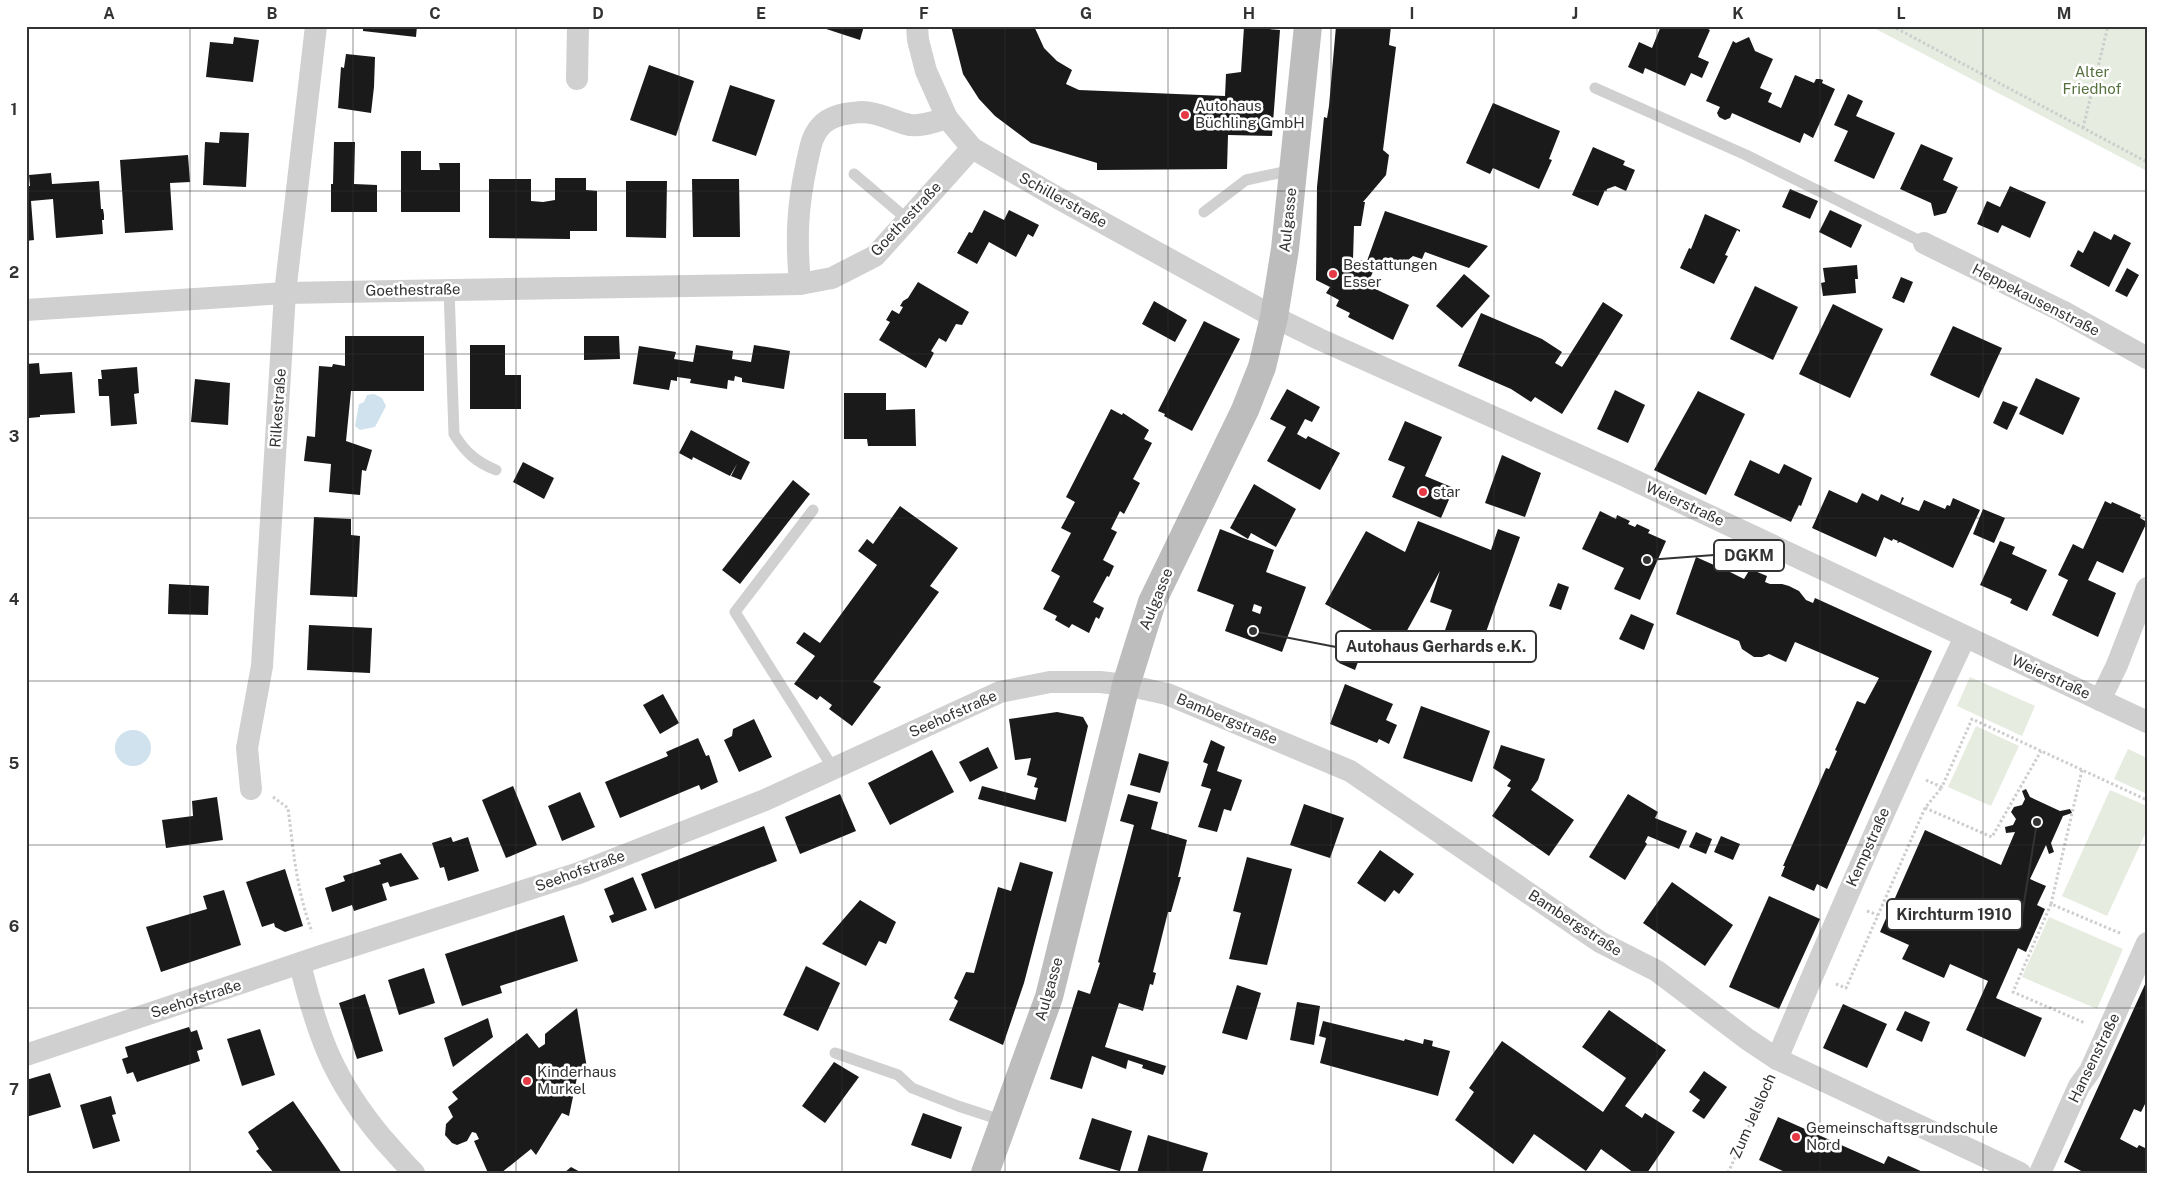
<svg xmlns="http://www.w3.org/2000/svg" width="2173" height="1199" font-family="'Public Sans',sans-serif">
<rect width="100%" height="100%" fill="#fff"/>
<g fill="#e6ecdf">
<path d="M1870,26H2147V171Z"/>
<path d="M1970,677L2035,706L2022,736L1957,706Z"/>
<path d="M1976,726L2019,746L1991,806L1948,787Z"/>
<path d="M2128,749L2147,758V794L2114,779Z"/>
<path d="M2110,790L2147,806V830L2107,916L2062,896Z"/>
<path d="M2049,917L2123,949L2097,1009L2022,977Z"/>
</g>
<g fill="#cfe2ee">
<path d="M374,394L382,398L386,406L375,427L360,430L355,426L359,404L364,402L367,395Z"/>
<circle cx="133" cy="748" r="18"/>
</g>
<g fill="#1a1a1a" fill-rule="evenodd">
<path d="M363,26H417L416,37L363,31Z"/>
<path d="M817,26H864L860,40Z"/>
<path d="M951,26H1034L1044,48L1057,61L1072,70L1066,84L1079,90L1225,96L1226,74L1241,72L1244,27L1280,30L1272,136L1228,135L1227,169L1097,170V163L1031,143L995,116L979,99L963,74Z"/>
<path d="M1336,26H1391L1389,45L1396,47L1383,150L1389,155L1386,175L1363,202H1365L1361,226H1354L1353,260L1367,261L1385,211L1488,246L1469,268L1425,252L1422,259L1413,256L1402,265L1377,263L1367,285L1409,305L1393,340L1348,317L1350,313L1336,306L1339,300L1326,293L1330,287L1316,280L1317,187L1324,117L1327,118L1329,106Z"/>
<path d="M1661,26H1702L1710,30L1698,57L1709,62L1702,78L1691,73L1685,86L1645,68L1643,74L1628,67L1639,42L1652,48Z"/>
<path d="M234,37L259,40L253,82L206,77L210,42L233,44Z"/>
<path d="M1749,37L1755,51L1773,59L1760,88L1772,93L1768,102L1781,108L1795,75L1814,83L1816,79H1820L1823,80L1822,83L1835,89L1813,138L1804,133L1800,143L1732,113L1730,118L1725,120L1719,117L1717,113L1720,107L1706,101L1733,41L1736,43Z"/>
<path d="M346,54L375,57L374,87L371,113L338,108L341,67L344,68Z"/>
<path d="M649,65L694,81L676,136L630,120Z"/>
<path d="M730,85L775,100L756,156L712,141Z"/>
<path d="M1848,94L1863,101L1856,116L1895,133L1874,179L1834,161L1848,131L1834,125Z"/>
<path d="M1493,103L1560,131L1549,159L1552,160L1539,189L1493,168L1490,174L1466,163Z"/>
<path d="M220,132L249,133L246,187L203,185L205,142L219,143Z"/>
<path d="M334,142H355L354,184L377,185V212H331V184H333Z"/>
<path d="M1921,144L1953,158L1943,180L1958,187L1946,213L1934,216L1931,203L1900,189Z"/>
<path d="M1593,147L1625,161L1623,165L1635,170L1626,191L1615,186L1607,189L1606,192L1605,190L1598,206L1572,195Z"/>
<path d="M401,151H421V170H440L439,163H460V212H401Z"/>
<path d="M188,155L190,182L170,183L173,230L125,233L120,160Z"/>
<path d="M51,173L52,184L99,181L101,209H103L104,215V220H102L103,234L56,238L53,199L31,201L34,240L26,241V186H30L29,175Z"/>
<path d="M555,178H586V190L597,191V231H570V239L489,238V179H531V201L543,202L555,200Z"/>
<path d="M692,179H739L740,237H693Z"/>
<path d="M626,181H667L666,238L626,237Z"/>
<path d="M2010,186L2046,202L2030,238L2002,225L1998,233L1977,224L1987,201L2000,207Z"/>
<path d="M1790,189L1818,201L1810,219L1782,207Z"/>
<path d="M984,210L1004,220L1009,210L1039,225L1033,237L1028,234L1016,257L989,242L977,264L957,253L969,232L972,233Z"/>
<path d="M1830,210L1862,225L1851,248L1819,232Z"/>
<path d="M1705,214L1740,230V232L1737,230L1725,255L1728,256L1714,284L1680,268L1689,248L1691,249Z"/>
<path d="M2094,231L2111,240L2114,234L2131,243L2109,287L2070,266L2078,250L2083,253Z"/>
<path d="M1857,265L1858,279H1855L1856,293L1823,296L1821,283L1825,282L1823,268Z"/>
<path d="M2127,268L2139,275L2127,297L2115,291Z"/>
<path d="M1464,274L1490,296L1462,328L1436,306Z"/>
<path d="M1901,277L1913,282L1904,303L1892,298Z"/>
<path d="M918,282L969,312L962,325L956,324L946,342L939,338L931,351L934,353L926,368L879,340L890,322L886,320L892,310L899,314L903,307L900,306L903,301L908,298Z"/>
<path d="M1755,286L1798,307L1773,360L1730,339Z"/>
<path d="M1154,301L1187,320L1175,342L1142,324Z"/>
<path d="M1603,302L1623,315L1562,414L1535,397L1531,402L1511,389L1458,366L1481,313L1542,339L1562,352L1555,363L1562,367Z"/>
<path d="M1833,304L1883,329L1850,398L1799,374Z"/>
<path d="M1204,321L1240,339L1192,431L1164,416L1165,414L1158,411Z"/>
<path d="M1953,326L2002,348L1979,398L1930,375Z"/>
<path d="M345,336H424V391H351L346,441L372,450L366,471L362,470L360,495L329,492L331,464L304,461L307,436L315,437L319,366L332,367L333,364L345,366Z"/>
<path d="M584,336H619L620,359L584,360Z"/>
<path d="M470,345H505V375H521V409H470Z"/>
<path d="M696,345L733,351L732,359L751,362L754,345L790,351L784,389L742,382V378L735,376L734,381L728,380L727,389L690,383L691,379L677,377V381L671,380L669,390L633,384L639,346L676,352L674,359L693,362Z"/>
<path d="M39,363L40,374L72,372L75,413L40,415V417L29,418V416H26V364Z"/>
<path d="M137,367L139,393L134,394L137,424L111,426L109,396H99L98,379H102L101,370Z"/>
<path d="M2036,378L2080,398L2063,435L2019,414Z"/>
<path d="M195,379L230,383L228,425L191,422Z"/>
<path d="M1287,389L1320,407L1312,422L1305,419L1297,434L1306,439L1308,436L1340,453L1320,490L1267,461L1286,427L1270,419Z"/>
<path d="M1615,390L1645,405L1628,443L1597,429Z"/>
<path d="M1698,391L1745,414L1706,495L1654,470Z"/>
<path d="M844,393H886V410L915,409L916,446H868L867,439H844Z"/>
<path d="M2003,401L2018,407L2007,430L1993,423Z"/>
<path d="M1111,409L1122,415L1123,413L1149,430L1144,439L1152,443L1133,479L1140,483L1124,514L1120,511L1111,529L1117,532L1103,560L1114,566L1109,577L1107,576L1093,602L1104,608L1099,619L1096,617L1089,633L1072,624L1069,628L1055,620L1057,616L1043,609L1060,576L1051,571L1071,533L1061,528L1075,502L1066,497Z"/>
<path d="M1405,421L1442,437L1425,476L1454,488L1441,518L1392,497L1405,467L1388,460Z"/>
<path d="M691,430L750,462L741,480L731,476L737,464L730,476L693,457L692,460L679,453Z"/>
<path d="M1502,455L1541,473L1525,517L1485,503Z"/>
<path d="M1750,460L1779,474L1784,464L1812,478L1801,506L1799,505L1791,522L1734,495Z"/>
<path d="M523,462L554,478L544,499L513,482Z"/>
<path d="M793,480L810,494L740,584L722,570Z"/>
<path d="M1254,484L1296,509L1276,547L1251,533L1248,539L1230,528Z"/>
<path d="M1829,490L1857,503L1862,493L1878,501L1881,494L1900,503L1902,497L1904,498L1901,504L1919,511L1924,500L1945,509L1947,505L1950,506L1953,498L1980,510L1953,568L1900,542L1897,543L1898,541L1893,539L1892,541L1884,537L1876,557L1812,528Z"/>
<path d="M2105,501L2111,504L2112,502L2141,515L2140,518L2147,522L2123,573L2097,561L2088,580L2116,593L2098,637L2052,615L2068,580L2058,575L2073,544L2083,549Z"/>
<path d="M900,506L958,548L930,586L939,592L873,682L881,687L852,726L829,709L832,705L820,696L817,700L794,684L815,656L796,643L804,632L820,643L877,565L858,551L867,539L873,544Z"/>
<path d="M1983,509L2005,518L1994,543L1973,534Z"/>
<path d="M1600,511L1616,519L1617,515L1630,521L1628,524L1635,527L1637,524L1650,530L1648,533L1666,541L1640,600L1614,589L1624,568L1582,549Z"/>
<path d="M314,517L351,519V535L360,536L357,597L310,595Z"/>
<path d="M1418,521L1491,550L1498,529L1520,537L1481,646L1444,633L1452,610L1430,602L1440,571L1399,645L1325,604L1366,531L1405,552Z"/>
<path d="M1220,529L1274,550L1266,572L1306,587L1282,652L1225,631L1234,605L1197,591ZM1254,604L1262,607L1260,614L1252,611Z"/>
<path d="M2000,541L2015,547L2012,554L2047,570L2027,611L2010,603L2012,599L1980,585Z"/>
<path d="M1718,554L1733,561L1728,571L1744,579L1750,569L1767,576L1765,582L1770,584H1782L1789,586L1799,591L1806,600L1813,603L1815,598L1932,651L1827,889L1817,884L1814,891L1781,876L1785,866H1783L1826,768L1829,769L1837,751L1835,750L1857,701L1865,704L1879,678L1795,642L1786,662L1769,654L1762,657H1754L1742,649L1739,641L1676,614L1696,557L1714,565Z"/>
<path d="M1558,583L1569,587L1561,610L1549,606Z"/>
<path d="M169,584L209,586L208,615L168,614Z"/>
<path d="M1631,614L1654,624L1644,650L1619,639Z"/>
<path d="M309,625L372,628L370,673L307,670Z"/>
<path d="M1347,640L1364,646L1355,670L1339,663Z"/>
<path d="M1345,684L1393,704L1386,720L1397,725L1389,744L1379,739L1377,743L1330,724Z"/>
<path d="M663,694L679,723L660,734L643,705Z"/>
<path d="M1421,706L1490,731L1472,782L1403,758Z"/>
<path d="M1057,712L1083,717L1088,726L1066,822L978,799L982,786L1035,800L1038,788L1034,787L1037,778L1027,775L1031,758L1015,760L1009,719Z"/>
<path d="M754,719L772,757L739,772L724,740L732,736L733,729Z"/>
<path d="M698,738L706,756L709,755L718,782L701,790L699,785L620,818L605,782L668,756L666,752Z"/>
<path d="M1211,740L1225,747L1217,771L1242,780L1231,811L1224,809L1217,832L1198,827L1211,789L1201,786L1208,764L1203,762Z"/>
<path d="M1501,745L1545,759L1538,780L1531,790L1574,820L1549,856L1492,816L1511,788L1507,786L1511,780L1493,768Z"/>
<path d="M988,747L998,768L970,782L959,762Z"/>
<path d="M932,750L954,792L890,825L868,783Z"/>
<path d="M1139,753L1169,762L1160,793L1130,785Z"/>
<path d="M513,786L537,845L506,858L482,800Z"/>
<path d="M2026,789L2030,797L2060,811L2070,809L2072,813L2063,816L2051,843L2054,852L2049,854L2046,845L2030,879L2046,886L2037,905L2045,909L2026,952L2018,948L1996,998L2042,1018L2025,1057L1966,1030L1988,981L1950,964L1944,978L1902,959L1909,945L1880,932L1925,830L2001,865L2015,832L2006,833L2005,827L2013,825L2016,819L2011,812L2014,807L2022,805L2025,799L2022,791Z"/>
<path d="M580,792L595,827L562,841L548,806Z"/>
<path d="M840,794L856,831L800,854L785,817Z"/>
<path d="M1128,794L1158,802L1151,829L1187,840L1178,877H1181L1171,912H1168L1153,972L1156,973L1153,985L1150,984L1143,1011L1119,1003L1105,1047L1166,1066L1163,1075L1142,1068L1143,1065L1128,1060L1126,1069L1092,1056L1082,1089L1050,1079L1078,990L1090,994L1100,963L1098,962L1134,825L1120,821Z"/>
<path d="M1628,794L1658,812L1655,818L1687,831L1679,849L1648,836L1645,842L1647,844L1625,880L1589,857Z"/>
<path d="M217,797L223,840L166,848L162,820L193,816L192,801Z"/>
<path d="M1304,804L1344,818L1330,858L1290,845Z"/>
<path d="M764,826L777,861L655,909L641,874Z"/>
<path d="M1696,832L1712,839L1706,854L1689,847Z"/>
<path d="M1721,836L1740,844L1733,860L1714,852Z"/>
<path d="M451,837L453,842L468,837L479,871L448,881L444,867L440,868L432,843Z"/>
<path d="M1380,850L1414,874L1399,894L1394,890L1385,902L1357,883Z"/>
<path d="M401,853L419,879L390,887L388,882L382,884L387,900L354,911L352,905L332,912L325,888L345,881L343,876L381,864L379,860Z"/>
<path d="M1247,857L1292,869L1267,965L1229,959L1241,913L1233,911Z"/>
<path d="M1020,862L1053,872L1024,983L1003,1045L949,1020L958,1001L954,998L966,972L974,973L998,887L1011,891Z"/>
<path d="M285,869L303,926L285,932L275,927L274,923L262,927L246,882Z"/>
<path d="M633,877L647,910L612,923L609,916L614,914L604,889Z"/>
<path d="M1672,882L1733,925L1705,966L1643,923Z"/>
<path d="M224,890L241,945L161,972L146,927L207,909L203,896Z"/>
<path d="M1769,896L1820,919L1779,1009L1729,987Z"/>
<path d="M860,900L896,922L886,944L879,941L866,966L822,944Z"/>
<path d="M564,915L578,961L500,986L502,993L462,1006L445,954Z"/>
<path d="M806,966L840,983L818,1031L783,1015Z"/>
<path d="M424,968L435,1003L399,1015L388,980Z"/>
<path d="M2147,980V1100L2141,1112L2134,1109L2120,1139L2137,1148L2139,1145L2147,1149V1173H2085L2064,1162Z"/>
<path d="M1237,985L1261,993L1247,1040L1222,1033Z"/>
<path d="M365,994L383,1051L357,1059L339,1003Z"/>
<path d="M1297,1002L1320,1006L1314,1045L1290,1040Z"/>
<path d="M1843,1004L1887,1024L1867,1068L1823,1048Z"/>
<path d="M577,1008L587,1068H579L569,1116L562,1113L536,1155L531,1149L501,1173H488L474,1141L479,1139L476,1133L472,1132L467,1141L457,1145L452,1143L445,1135L446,1124L453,1117L448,1107L458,1099L452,1092L527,1033L539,1048L545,1044V1034Z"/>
<path d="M1609,1010L1666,1050L1625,1106L1642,1118L1645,1113L1675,1132L1647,1173H1634L1601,1149L1586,1171L1534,1134L1513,1164L1455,1120L1474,1092L1469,1088L1502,1041L1603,1112L1626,1078L1582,1047Z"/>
<path d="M1905,1011L1930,1022L1922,1042L1896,1030Z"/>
<path d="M488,1018L493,1037L453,1067L444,1038Z"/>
<path d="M1323,1021L1404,1041L1405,1039L1423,1044L1424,1039L1433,1041L1432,1046L1450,1051L1438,1096L1320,1063L1326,1038L1319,1036Z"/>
<path d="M189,1027L191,1032L197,1030L203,1049L197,1051L200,1061L137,1082L133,1072L127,1074L122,1059L128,1057L125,1047Z"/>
<path d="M260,1029L275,1075L242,1086L227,1039Z"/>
<path d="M834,1062L859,1077L825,1123L802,1106Z"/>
<path d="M1704,1071L1727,1087L1704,1119L1692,1111L1700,1100L1689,1092Z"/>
<path d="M50,1073L61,1107L26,1117V1080Z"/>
<path d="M111,1096L116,1114L112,1115L120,1141L93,1149L80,1105Z"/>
<path d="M293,1101L324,1146L342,1173H274L256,1151L259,1149L248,1132Z"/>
<path d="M923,1113L962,1127L951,1159L911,1145Z"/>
<path d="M1778,1117L1884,1164L1888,1156L1925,1173H1787L1759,1160Z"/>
<path d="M1092,1118L1132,1131L1120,1171L1125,1173H1119V1171L1079,1159Z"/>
<path d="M1148,1135L1208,1153L1202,1173H1137Z"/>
<path d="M571,1167L582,1173H564Z"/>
</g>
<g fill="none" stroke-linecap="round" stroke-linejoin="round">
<g stroke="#cdcdcd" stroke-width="3" stroke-dasharray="2.5 2.5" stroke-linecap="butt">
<path d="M1892,26L2147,162"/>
<path d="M2083,128L2108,26"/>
<path d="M2082,770L2051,904L2122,934"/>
<path d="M1926,780L1942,787L1972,719L2147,800"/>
<path d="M273,797L288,808C294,854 296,888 312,932"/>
<path d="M1925,808L1992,837L2041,751"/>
<path d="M2051,904L2013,992L2085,1023"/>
<path d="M1867,911L1878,915"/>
<path d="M1836,984L1846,988L1925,808L1942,787"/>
<path d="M1728,1173L1769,1083"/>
</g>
<g stroke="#d0d0d0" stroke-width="11">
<path d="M1595,88L1746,155L1924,243"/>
<path d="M854,174L907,219"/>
<path d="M1204,212L1246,180L1293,170"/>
<path d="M449,289L454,434C465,452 476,462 496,470"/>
<path d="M813,510L735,612L833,768"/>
<path d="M835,1053L898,1075L912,1088L958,1106L1004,1121"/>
</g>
<g stroke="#d0d0d0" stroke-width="22">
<path d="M917,26L918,40L926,71L947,118L972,148L1058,198L1274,317L1319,339L1623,475L2147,722"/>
<path d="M577,79L578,26"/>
<path d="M1924,243L2062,311L2147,358"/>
<path d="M800,284C796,239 797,207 807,162C810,150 811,137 820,127C830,115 847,113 862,112C878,112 891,120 906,124C918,128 934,122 947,118"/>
<path d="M26,310L285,293L800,284L832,278L875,256L972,148"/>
<path d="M2100,700L2117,665L2147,588"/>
<path d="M251,789L247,748L262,666L285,293L316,26"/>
<path d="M300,964C318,1037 334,1081 383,1139C393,1150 403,1162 414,1173"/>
<path d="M26,1055L321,956L579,873L765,800L1000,692L1050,682H1100L1126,685L1167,694L1350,771L1600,942L1657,971L1747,1039L1777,1059L2020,1173"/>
<path d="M1777,1059C1837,917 1899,776 1965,637"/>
<path d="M2040,1173L2079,1086L2090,1071L2147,943"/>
</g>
<path stroke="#bdbdbd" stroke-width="28" d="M985,1173L1049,997L1126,685L1152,602L1245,410L1262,367L1274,317L1285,249L1308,26"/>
</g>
<path fill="none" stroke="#333" stroke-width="1" stroke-opacity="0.55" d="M190,26V1173M353,26V1173M516,26V1173M679,26V1173M842,26V1173M1005,26V1173M1168,26V1173M1331,26V1173M1494,26V1173M1657,26V1173M1820,26V1173M1983,26V1173M26,191H2147M26,354H2147M26,518H2147M26,681H2147M26,845H2147M26,1008H2147"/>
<g fill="#e63946" stroke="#fff" stroke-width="2">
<circle cx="1185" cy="115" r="5"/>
<circle cx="1333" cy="274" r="5"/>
<circle cx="1423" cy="492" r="5"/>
<circle cx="527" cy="1081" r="5"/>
<circle cx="1796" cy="1137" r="5"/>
</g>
<g text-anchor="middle" stroke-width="5" stroke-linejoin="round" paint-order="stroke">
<g font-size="15" fill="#56703f" stroke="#fff">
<text x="2092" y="77">Alter<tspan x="2092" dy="17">Friedhof</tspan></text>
</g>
<g font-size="15" fill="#333" stroke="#fff" text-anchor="start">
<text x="1195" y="111">Autohaus<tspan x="1195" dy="17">Büchling GmbH</tspan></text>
<text x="1343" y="270">Bestattungen<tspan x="1343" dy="17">Esser</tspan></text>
<text x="1433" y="497">star</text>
<text x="537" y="1077">Kinderhaus<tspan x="537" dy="17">Murkel</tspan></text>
<text x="1806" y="1133">Gemeinschaftsgrundschule<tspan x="1806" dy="17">Nord</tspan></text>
</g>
<g font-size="15" fill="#333" stroke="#fff">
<text transform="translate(1063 200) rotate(29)" y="5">Schillerstraße</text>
<text transform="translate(906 219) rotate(-47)" y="5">Goethestraße</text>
<text transform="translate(1288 220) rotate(-84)" y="5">Aulgasse</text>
<text transform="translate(413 290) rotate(-1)" y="5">Goethestraße</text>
<text transform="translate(2036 300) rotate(27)" y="5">Heppekausenstraße</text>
<text transform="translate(278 408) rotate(-86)" y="5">Rilkestraße</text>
<text transform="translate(1685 504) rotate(25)" y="5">Weierstraße</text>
<text transform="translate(1156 599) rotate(-68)" y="5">Aulgasse</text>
<text transform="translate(2051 677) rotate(25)" y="5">Weierstraße</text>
<text transform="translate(953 714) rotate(-24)" y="5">Seehofstraße</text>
<text transform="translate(1227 719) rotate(23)" y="5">Bambergstraße</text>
<text transform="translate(1868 847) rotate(-66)" y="5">Kempstraße</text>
<text transform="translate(580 871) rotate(-20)" y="5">Seehofstraße</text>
<text transform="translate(1575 923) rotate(33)" y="5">Bambergstraße</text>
<text transform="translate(1049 989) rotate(-74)" y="5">Aulgasse</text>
<text transform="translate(196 999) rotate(-18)" y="5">Seehofstraße</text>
<text transform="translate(2094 1058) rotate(-64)" y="5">Hansenstraße</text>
<text transform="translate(1753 1116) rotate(-66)" y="5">Zum Jelsloch</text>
</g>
</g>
<path fill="none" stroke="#333" stroke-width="2" d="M1647 560L1714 555M1253 631L1336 647M2037 822L2022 915"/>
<g fill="#333" stroke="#fff" stroke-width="2">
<circle cx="1647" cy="560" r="5"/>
<circle cx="1253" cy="631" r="5"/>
<circle cx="2037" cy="822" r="5"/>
</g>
<g fill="#fff" stroke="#333" stroke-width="2">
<rect x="1714" y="540" width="70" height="31" rx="5"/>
<rect x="1336" y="631" width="200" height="31" rx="5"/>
<rect x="1887" y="899" width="135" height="31" rx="5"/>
</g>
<g font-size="16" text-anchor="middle" font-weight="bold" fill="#333">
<text x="1749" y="561">DGKM</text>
<text x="1436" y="652">Autohaus Gerhards e.K.</text>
<text x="1954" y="920">Kirchturm 1910</text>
</g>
<rect width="2173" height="1199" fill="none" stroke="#ffffff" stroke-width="55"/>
<rect x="28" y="28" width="2118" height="1144" fill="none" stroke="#333" stroke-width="2"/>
<g font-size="16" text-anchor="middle" font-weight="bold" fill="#333">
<text x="109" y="19">A</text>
<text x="272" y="19">B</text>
<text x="435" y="19">C</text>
<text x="598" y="19">D</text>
<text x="761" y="19">E</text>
<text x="924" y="19">F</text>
<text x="1086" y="19">G</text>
<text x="1249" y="19">H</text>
<text x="1412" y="19">I</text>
<text x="1575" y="19">J</text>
<text x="1738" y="19">K</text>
<text x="1901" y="19">L</text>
<text x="2064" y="19">M</text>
<text x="14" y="115">1</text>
<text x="14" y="278">2</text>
<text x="14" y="442">3</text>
<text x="14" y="605">4</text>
<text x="14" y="769">5</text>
<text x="14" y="932">6</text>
<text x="14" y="1095">7</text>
</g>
</svg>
